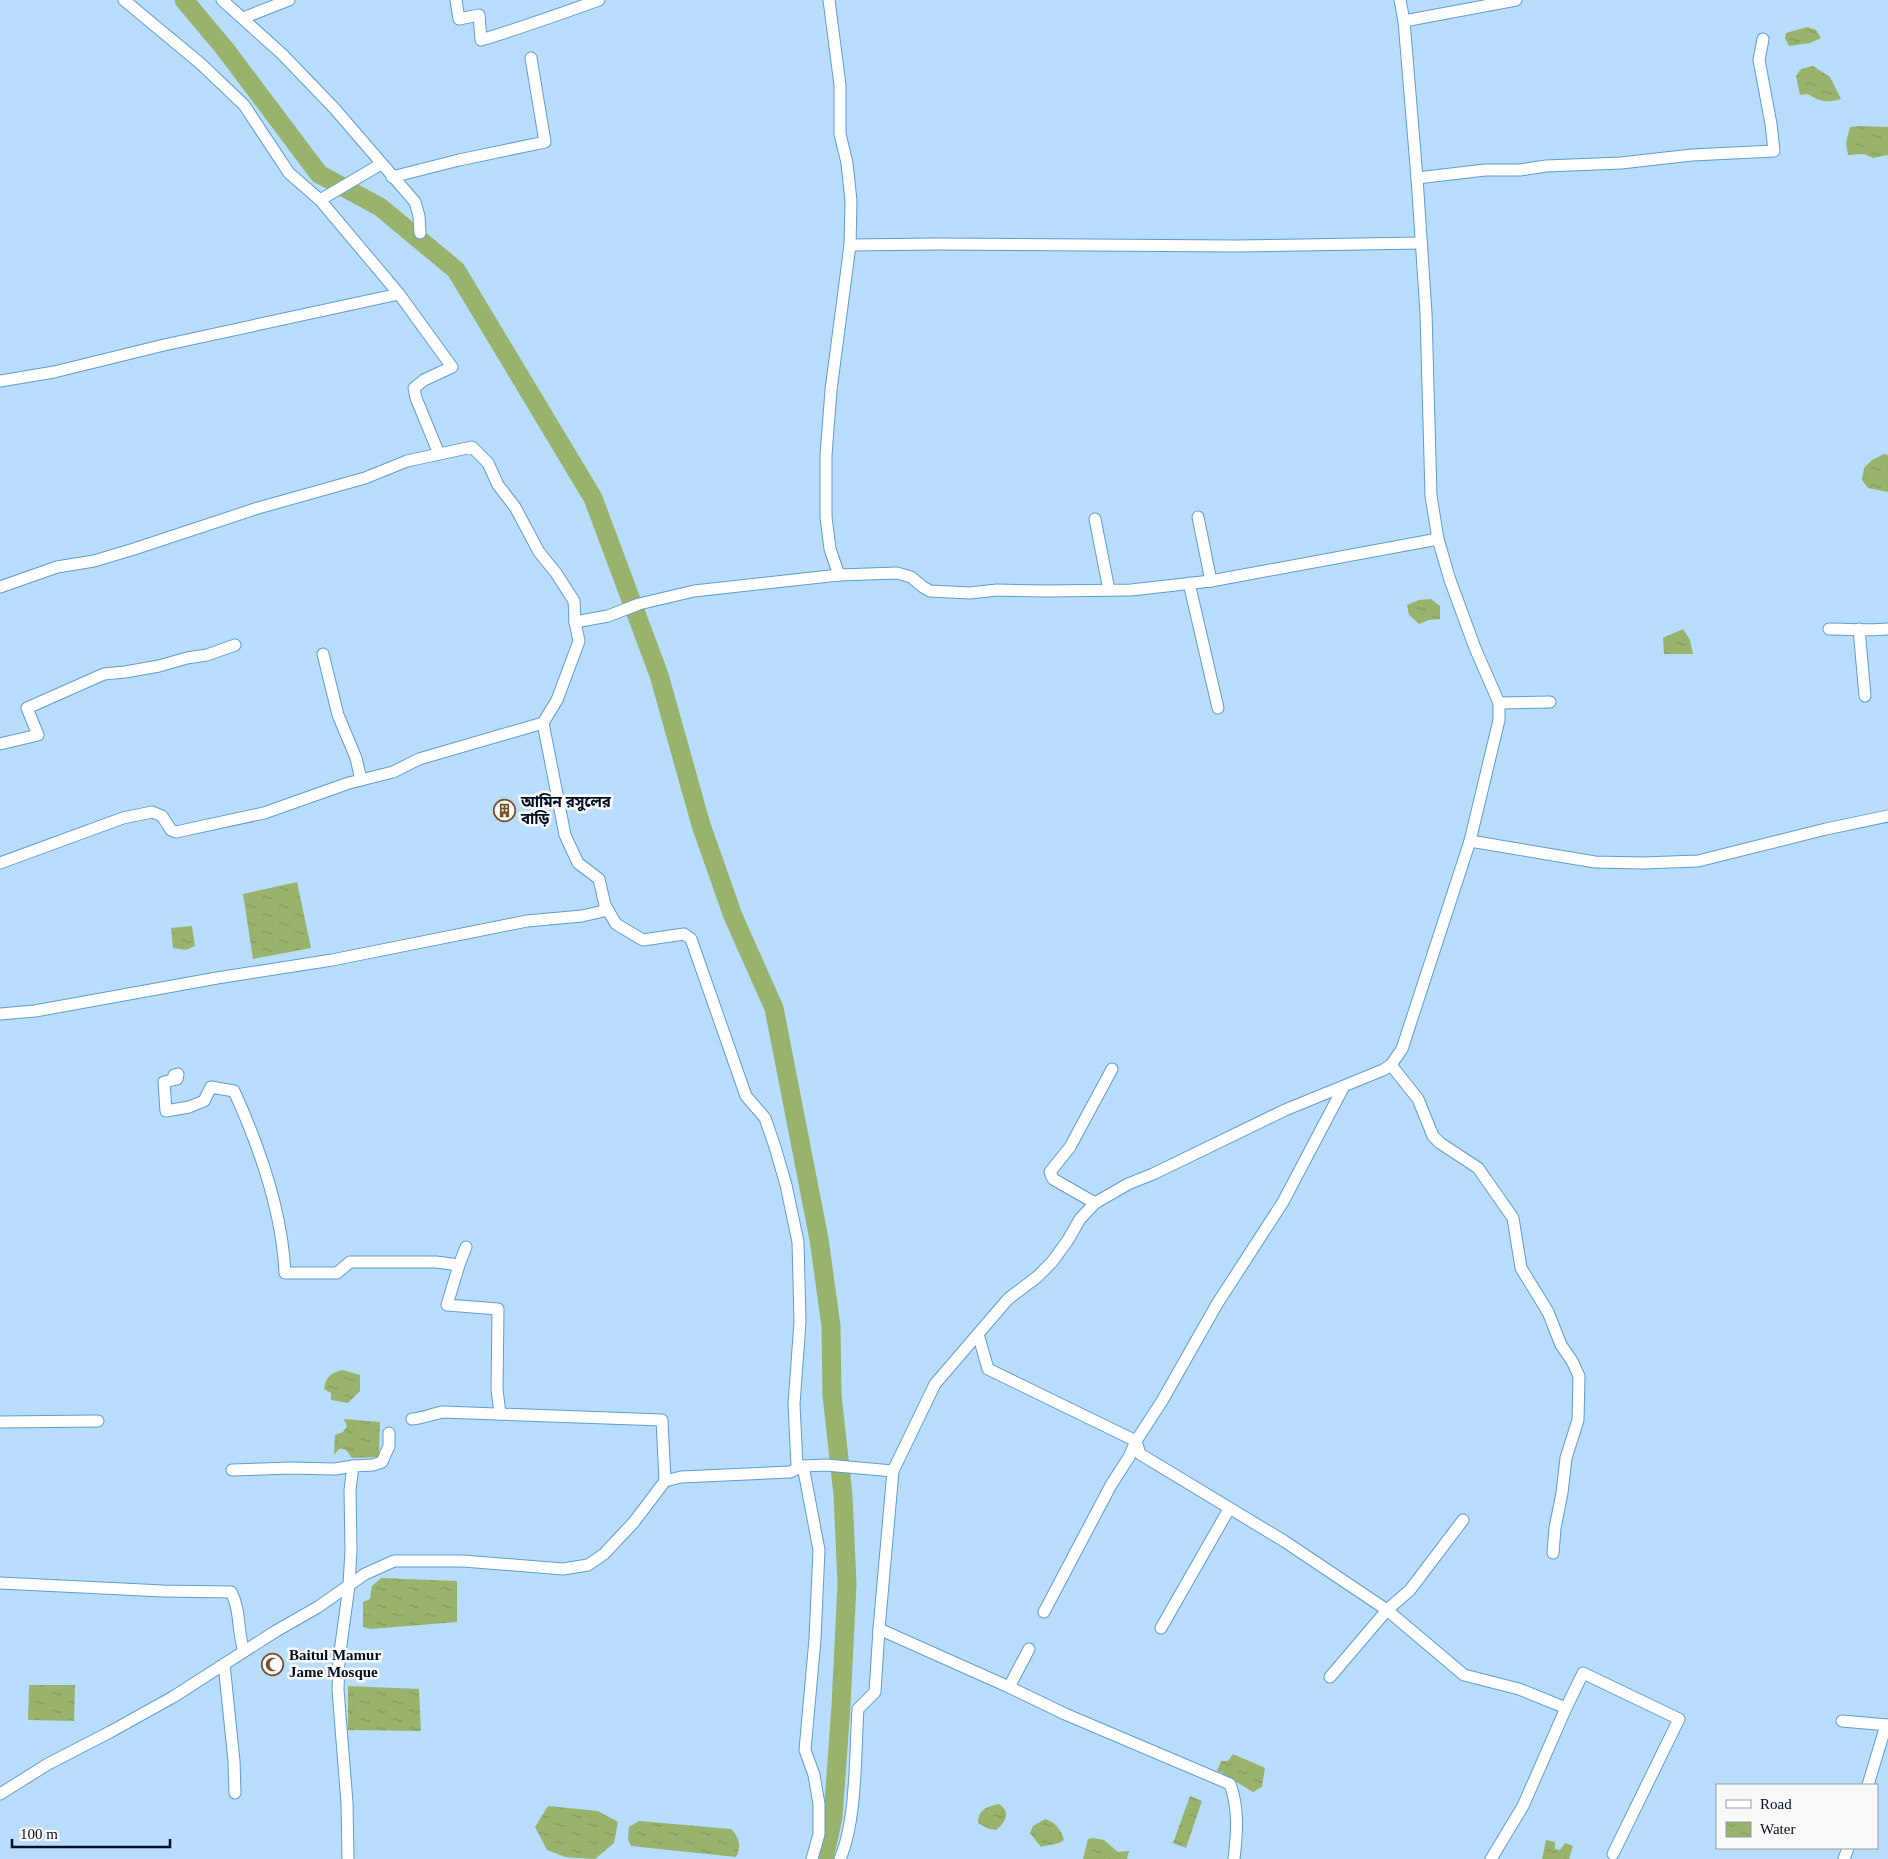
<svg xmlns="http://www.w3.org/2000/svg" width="1888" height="1859" font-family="'Times New Roman','Noto Sans Bengali',serif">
<defs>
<pattern id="water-ripples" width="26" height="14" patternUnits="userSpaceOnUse" patternTransform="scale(1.25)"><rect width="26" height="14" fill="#99b36c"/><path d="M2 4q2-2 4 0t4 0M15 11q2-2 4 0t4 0" fill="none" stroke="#82995d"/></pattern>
</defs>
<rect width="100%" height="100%" fill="#b9ddfd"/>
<g fill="url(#water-ripples)">
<path d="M1807,27L1816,30L1821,38L1810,43L1789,46L1785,38L1786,33Z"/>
<path d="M1813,66L1830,77L1841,99C1826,103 1820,102 1808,94L1800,95L1796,76L1801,69Z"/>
<path d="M1860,126L1888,127V155L1873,158L1864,154L1848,155L1846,143L1850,127Z"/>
<path d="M1884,454L1888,455V492L1868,488L1862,480L1864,468L1872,460Z"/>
<path d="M1431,599L1440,606V619L1429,620L1419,624L1409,615L1407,605L1419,600Z"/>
<path d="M1683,629L1690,640L1693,654H1664L1663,638Z"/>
<path d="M297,882L311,948L253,959L243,894Z"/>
<path d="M192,926L195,946L186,950L173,948L171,928Z"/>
<path d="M343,1370L360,1375V1391L348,1403L331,1400V1393L324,1389C326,1377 331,1372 343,1370Z"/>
<path d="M344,1419L380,1422L379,1457L352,1458C347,1453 348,1448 339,1449L334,1455L335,1435L343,1432L347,1426Z"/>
<path d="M381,1578L457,1581V1622L370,1629L363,1627V1602L370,1599L372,1586Z"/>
<path d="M29,1685H75L74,1721L28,1720Z"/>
<path d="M348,1686L419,1689L421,1731L348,1730Z"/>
<path d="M1233,1754L1265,1768L1262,1787L1253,1792L1233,1780L1222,1777L1223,1773L1217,1771L1221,1761H1228Z"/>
<path d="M1190,1796L1202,1801L1186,1848L1173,1843Z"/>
<path d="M999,1804C1011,1812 1006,1822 996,1830L989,1829L978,1823C978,1810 987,1806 999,1804Z"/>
<path d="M548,1806L598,1811L618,1822L614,1843L595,1859L565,1857L547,1850L535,1827Z"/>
<path d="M1045,1819C1056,1823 1061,1829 1064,1840C1056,1846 1049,1844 1041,1847L1030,1833L1033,1826Z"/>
<path d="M639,1821L731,1829C739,1837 742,1846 736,1857L631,1846L628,1839L629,1827Z"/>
<path d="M1093,1838L1104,1840L1118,1852L1129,1851L1127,1859H1083L1088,1839Z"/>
<path d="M1546,1840L1555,1842V1849L1560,1850L1565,1843L1573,1846L1569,1859H1542Z"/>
</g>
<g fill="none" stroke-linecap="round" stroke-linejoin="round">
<path stroke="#99b36c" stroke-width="19" d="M184,0L225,49L319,174L380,207L456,270L593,498L659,675L701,825L733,916L774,1008L819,1239L831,1326L832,1395L843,1495L847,1584L841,1706L833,1817L824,1859"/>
<defs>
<g id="minor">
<path d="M124,0L201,64L244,105L289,173L320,200L399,294L452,367L424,380L414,388L416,398L439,454"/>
<path d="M222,0L282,54L334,108L415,202L419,216L420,233"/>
<path d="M456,0L459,19L479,15L481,40C521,28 560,14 599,0"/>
<path d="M829,0L840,85V134L847,163L851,201L850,245L937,244L1236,246L1421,243"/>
<path d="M1400,0L1404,21L1417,178L1426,313L1431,496L1438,539L1450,580L1475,648L1499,703V720L1470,841"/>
<path d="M243,18L289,0"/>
<path d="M1404,21L1516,0"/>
<path d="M392,177L459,160L545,142L531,58"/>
<path d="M1417,178L1485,170H1520L1546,166L1621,163L1692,155L1774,151L1771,124L1759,60L1763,39"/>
<path d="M320,200L381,164"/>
<path d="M0,381L54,372L164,345L399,294"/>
<path d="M1198,517L1211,581"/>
<path d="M1095,519L1109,590"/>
<path d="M839,575L830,549L826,517V455L831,390L850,245"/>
<path d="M1189,583L1218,708"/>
<path d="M0,587L57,567L94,561L134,549L258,508L365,478L407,461L472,447L488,463L498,485L515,507L539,552L556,573L574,601L575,622L579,641L557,700L543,723L565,835L578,863L599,879L605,905L616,924L643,940L684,934L691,939L746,1096L765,1118L775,1147L786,1185L798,1242L800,1322L794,1404L797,1466H803L819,1550L815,1639L805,1750L814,1775L819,1804V1834L812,1859"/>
<path d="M575,622L608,616L639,604L694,591L839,575L897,573L911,577L923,587L930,591L970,593L997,590L1046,591L1131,590L1211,581L1438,539"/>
<path d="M1829,629C1849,629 1868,631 1888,629"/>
<path d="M1859,629L1865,696"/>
<path d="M323,654L338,715L356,758L361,780"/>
<path d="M1499,703L1550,702"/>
<path d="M0,744L38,735L27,708L104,674L125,672L159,666L187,658L207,655L235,645"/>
<path d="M0,863L123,818L152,812L162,816L171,830L176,832L264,813L349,783L393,772L419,759L543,723"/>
<path d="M0,1014L35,1011L217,978L332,960L527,921L582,916L608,910"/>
<path d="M1391,1065L1418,1099L1433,1136L1440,1143L1478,1168L1513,1218L1521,1268L1548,1312L1561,1345L1572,1361L1579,1376L1578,1420L1566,1458L1562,1493L1555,1528L1553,1553"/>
<path d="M174,1075L178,1074L177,1079L164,1082L166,1111L189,1107L204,1101L211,1087L234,1091C260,1148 282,1210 285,1273H337L350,1262H436L459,1265"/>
<path d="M1095,1203L1053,1179L1050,1172L1070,1147L1112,1069"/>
<path d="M466,1247L459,1265L447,1305L498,1309L497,1389L500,1414"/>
<path d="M978,1334L988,1369L1136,1441L1140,1454L1284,1541L1387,1610L1464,1675L1519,1689L1566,1708L1523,1806L1491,1859"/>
<path d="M412,1419C423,1418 432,1414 443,1412L662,1420L665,1481"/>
<path d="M0,1422L98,1421"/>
<path d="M232,1470L290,1468L335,1469L353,1466"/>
<path d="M893,1471L879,1629L1009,1687L1029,1649"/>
<path d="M0,1583L163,1591L231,1592C241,1610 237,1632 244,1651"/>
<path d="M1044,1612L1111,1485L1129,1457L1136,1441L1162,1401L1217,1304L1283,1202L1343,1088"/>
<path d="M1161,1628L1229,1509"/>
<path d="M224,1664L234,1761L235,1793"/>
<path d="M1330,1677L1387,1610L1410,1590L1463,1520"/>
<path d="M1009,1687L1065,1714L1230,1784C1239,1808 1237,1834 1234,1859"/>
<path d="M1566,1708L1583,1673L1679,1719L1613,1854"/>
<path d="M1842,1721L1888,1725"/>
<path d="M1868,1785L1886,1725"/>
<path d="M0,1794L48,1764L110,1732L173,1697L276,1631L318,1607L365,1574L394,1561H463L563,1569L588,1565L604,1554L634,1522L665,1481L681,1477L790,1472L803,1466L826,1465L893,1471L935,1384L1008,1299L1037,1277L1052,1262L1068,1240L1080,1219L1095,1203L1128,1184L1153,1174L1285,1110L1383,1070L1391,1065L1402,1049L1470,841L1595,862L1643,863L1698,861L1826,829L1888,816"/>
<path d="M348,1859L347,1803L338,1690L339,1659L349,1586L351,1549L350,1490L353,1466L373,1465L382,1462L389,1446V1433"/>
<path d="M840,1859C857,1820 855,1753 858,1709L875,1692L879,1629"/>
<path d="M1844,1859L1848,1848"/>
</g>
</defs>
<use href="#minor" stroke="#609cce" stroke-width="13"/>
<use href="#minor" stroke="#fff" stroke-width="11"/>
</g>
<defs>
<symbol id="building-ring" viewBox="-11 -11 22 22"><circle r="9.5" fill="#f9f9f9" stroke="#76512b" stroke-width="1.5"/><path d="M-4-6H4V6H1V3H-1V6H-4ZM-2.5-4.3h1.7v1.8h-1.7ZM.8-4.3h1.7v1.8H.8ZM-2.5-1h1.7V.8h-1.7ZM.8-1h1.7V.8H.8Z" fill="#76512b"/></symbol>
<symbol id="mosque-ring" viewBox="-11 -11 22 22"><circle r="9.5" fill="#f9f9f9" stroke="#76512b" stroke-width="1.5"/><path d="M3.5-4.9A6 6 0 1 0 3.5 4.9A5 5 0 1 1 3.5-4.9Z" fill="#76512b"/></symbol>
</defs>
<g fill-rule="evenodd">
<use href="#building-ring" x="492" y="798" width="25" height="25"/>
<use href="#mosque-ring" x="260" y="1652" width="25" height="25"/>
</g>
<g text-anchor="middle" stroke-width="5" stroke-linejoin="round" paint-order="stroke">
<g font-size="15" font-weight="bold" fill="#000f21" stroke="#f9f9f9" text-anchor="start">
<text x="521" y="807">আমিন রসুলের<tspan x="521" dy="17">বাড়ি</tspan></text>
<text x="289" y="1660">Baitul Mamur<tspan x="289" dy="17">Jame Mosque</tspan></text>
</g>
</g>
<rect x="1716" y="1784" width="162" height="65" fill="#f9f9f9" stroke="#959ba3"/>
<rect x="1726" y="1800" width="25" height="8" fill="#ffffff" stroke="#959ba3"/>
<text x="1760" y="1809" font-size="15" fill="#000f21">Road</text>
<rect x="1726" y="1822" width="25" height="15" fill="url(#water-ripples)" stroke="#959ba3"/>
<text x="1760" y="1834" font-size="15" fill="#000f21">Water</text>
<path d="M12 1839v8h158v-8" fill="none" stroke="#000f21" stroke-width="2.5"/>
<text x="20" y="1839" font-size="15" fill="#000f21" stroke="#f9f9f9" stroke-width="4" paint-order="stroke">100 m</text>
</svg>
